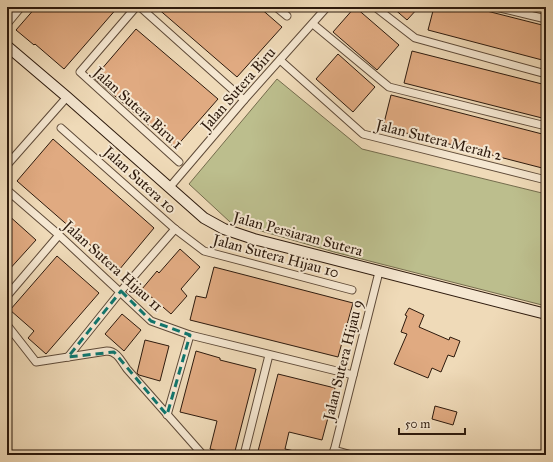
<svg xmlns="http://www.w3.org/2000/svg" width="553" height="462" font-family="'IM FELL Great Primer',serif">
<rect width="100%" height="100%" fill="#efdab8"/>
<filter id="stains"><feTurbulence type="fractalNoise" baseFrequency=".005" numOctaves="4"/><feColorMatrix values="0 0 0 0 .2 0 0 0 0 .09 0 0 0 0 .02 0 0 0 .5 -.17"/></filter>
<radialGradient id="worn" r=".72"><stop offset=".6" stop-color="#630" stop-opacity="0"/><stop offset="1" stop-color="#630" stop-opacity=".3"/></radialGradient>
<path fill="#bcbe8d" stroke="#746c4d" d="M277,79L362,149L546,194V306L334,252L230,222L189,184Z"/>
<g fill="#e0aa81" stroke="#2d1a0d">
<path d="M36,7H118L64,69L35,44L34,45L16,30Z"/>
<path d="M156,7H259L282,27L237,77Z"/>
<path d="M355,7L399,45L377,70L333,32Z"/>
<path d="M392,7H419L407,20Z"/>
<path d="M434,7H471L546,26V61L428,30Z"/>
<path d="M136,29L218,99L175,148L94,78Z"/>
<path d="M412,51L546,85V119L404,83Z"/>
<path d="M338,54L375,87L353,112L316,79Z"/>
<path d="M391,95L546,135V169L383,127Z"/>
<path d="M53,139L154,228L119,270L17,181Z"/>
<path d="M7,214L36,240L7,272Z"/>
<path d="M180,249L200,267L181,289L187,296L171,314L142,289L157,271L159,273Z"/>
<path d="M57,256L99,293L46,354L28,338L34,331L10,310Z"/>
<path d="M214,267L353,303L338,357L190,320L196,296L206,298Z"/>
<path d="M409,308L424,315L419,327L449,340L450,337L460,341L454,357L448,355L441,372L432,368L428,378L394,364L407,334L401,332L407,316L405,315Z"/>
<path d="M122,314L141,330L124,351L105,334Z"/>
<path d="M145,340L169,346L160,381L139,375L137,373Z"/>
<path d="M196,351L220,358V360L256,369L234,455L210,449L217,421L180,412Z"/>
<path d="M278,374L335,388L329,414L322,440L289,432L285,449L299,452L298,455H257Z"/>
<path d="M435,406L457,412L453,425L432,419Z"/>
</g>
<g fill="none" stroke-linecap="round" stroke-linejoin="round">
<defs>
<g id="street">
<path d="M136,7L80,72L179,162"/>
<path d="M140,7L244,100"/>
<path d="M276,7L287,16"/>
<path d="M375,7L415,38L546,74"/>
<path d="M496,7L546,19"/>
<path d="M7,24L21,7"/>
<path d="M313,24L389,87L546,126"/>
<path d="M280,60L363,134L546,180"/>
<path d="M61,128L175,229L204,251L352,290"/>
<path d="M7,165L67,97"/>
<path d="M169,188L244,100L327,7"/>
<path d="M7,190L59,235L151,321L190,335L353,375"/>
<path d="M7,296L59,235"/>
<path d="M7,325L36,362L107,351C117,351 121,361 127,369L203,455"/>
<path d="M68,357L121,291L175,229"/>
<path d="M167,415L190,335"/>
<path d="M334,450L352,455"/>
<path d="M244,455L269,355"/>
<path d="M333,455L379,272"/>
</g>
<path id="secondary" d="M7,46L67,97L204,218L224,229L254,239L546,314"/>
</defs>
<use href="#street" stroke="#5e4a38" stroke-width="9"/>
<use href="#secondary" stroke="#2d1a0d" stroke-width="12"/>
<use href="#street" stroke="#f5e7d1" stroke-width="7"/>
<use href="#secondary" stroke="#f5e7d1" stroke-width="10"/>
</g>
<path fill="none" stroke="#0f766e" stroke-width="3" stroke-dasharray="8 5" stroke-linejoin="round" d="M121,291L151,321L190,335L167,415L114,352L68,357Z"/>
<g text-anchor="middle" stroke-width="4" stroke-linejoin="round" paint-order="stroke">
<g font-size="15" fill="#2d1a0d" stroke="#f5e7d1">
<text transform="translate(238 89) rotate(-49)" y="5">Jalan Sutera Biru</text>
<text transform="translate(138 108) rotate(42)" y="5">Jalan Sutera Biru 1</text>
<text transform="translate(439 140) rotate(14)" y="5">Jalan Sutera Merah 2</text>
<text transform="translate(140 180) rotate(42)" y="5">Jalan Sutera 10</text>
<text transform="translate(298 234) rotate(15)" y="5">Jalan Persiaran Sutera</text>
<text transform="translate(276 256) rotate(15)" y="5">Jalan Sutera Hijau 10</text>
<text transform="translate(113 266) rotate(42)" y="5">Jalan Sutera Hijau 11</text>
<text transform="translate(343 360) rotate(-76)" y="5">Jalan Sutera Hijau 9</text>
</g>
</g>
<rect width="553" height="462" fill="none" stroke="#efdab8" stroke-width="24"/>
<rect x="8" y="8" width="537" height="446" fill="none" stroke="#2d1a0d" stroke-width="2"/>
<rect x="12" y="12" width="529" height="438" fill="none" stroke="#2d1a0d"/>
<path d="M399 428v6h66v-6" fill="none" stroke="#2d1a0d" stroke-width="2"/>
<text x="405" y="428" font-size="12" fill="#2d1a0d" stroke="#f5e7d1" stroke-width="3" paint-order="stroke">50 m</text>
<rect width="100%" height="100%" filter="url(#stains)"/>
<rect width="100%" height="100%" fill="url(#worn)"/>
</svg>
